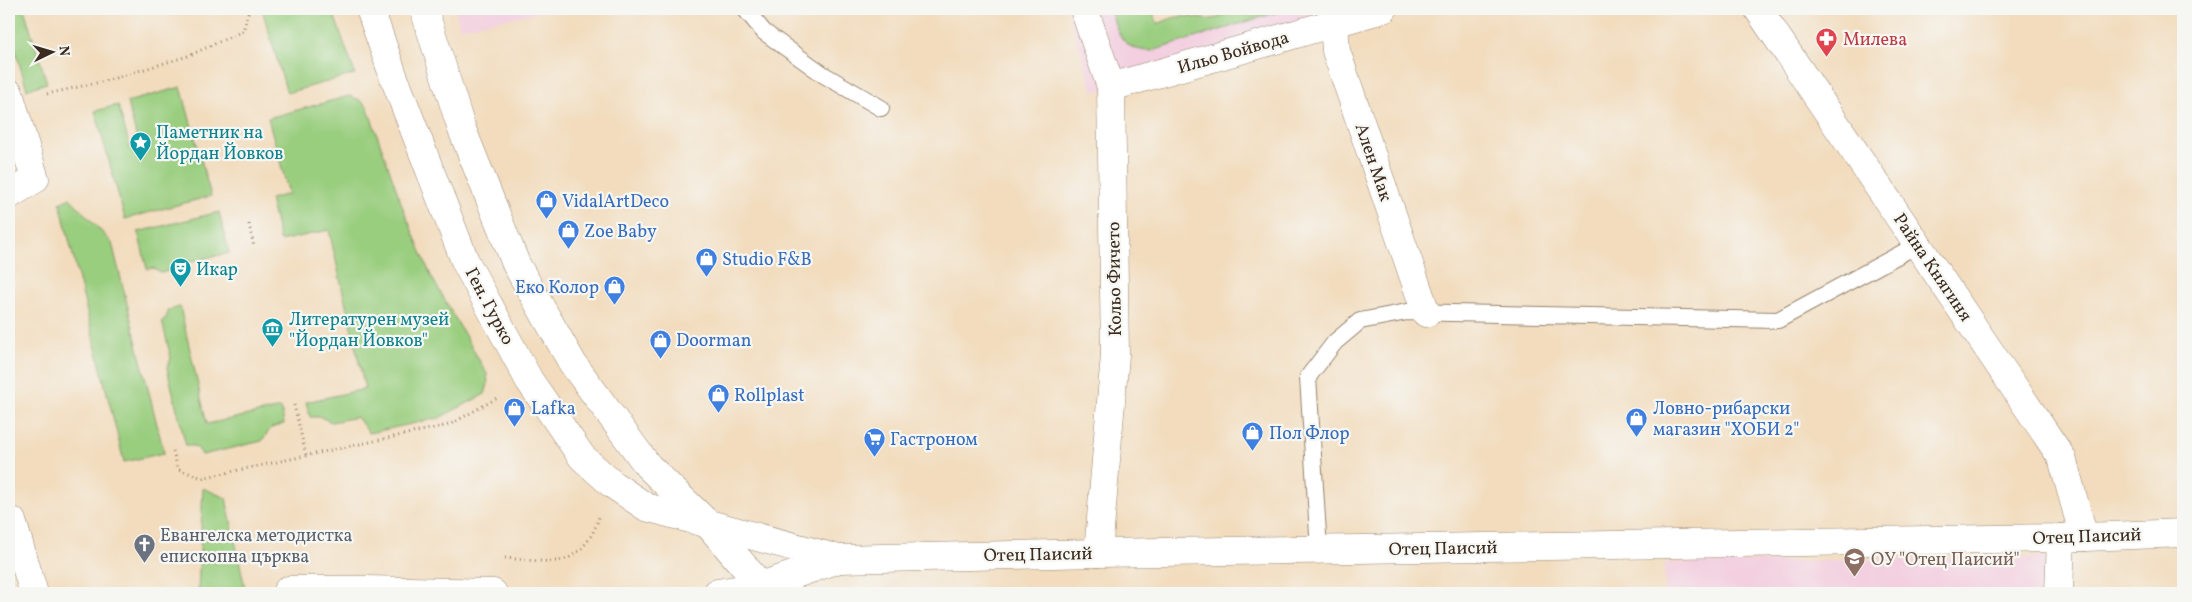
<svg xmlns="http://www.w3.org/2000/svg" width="2192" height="602" font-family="Vollkorn,serif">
<rect width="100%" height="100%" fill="#f6f6f2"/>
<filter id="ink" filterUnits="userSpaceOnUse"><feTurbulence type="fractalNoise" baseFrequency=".02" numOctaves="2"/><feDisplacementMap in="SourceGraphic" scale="10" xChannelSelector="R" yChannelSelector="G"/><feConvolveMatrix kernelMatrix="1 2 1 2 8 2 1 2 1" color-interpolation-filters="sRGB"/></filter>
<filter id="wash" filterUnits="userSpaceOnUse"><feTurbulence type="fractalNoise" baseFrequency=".0096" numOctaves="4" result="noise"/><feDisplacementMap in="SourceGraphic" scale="20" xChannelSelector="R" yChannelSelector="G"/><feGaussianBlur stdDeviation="1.12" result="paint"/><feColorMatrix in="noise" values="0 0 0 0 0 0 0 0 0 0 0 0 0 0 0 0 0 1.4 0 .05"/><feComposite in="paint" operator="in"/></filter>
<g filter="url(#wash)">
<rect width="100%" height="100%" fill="#f2dcbd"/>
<g fill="#f3cfdf">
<path d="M455,9H555L460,28Z"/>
<path d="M1067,9H1110L1121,39L1142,51H1152L1288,9H1351L1126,86L1093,92Z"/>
<path d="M2045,557V593H1665L1664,563Z"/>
</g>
<g fill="#9ace7f" stroke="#6a7c4e">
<path d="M9,9H24L47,83L27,89L9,30Z"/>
<path d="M262,9H332L355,74L287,93Z"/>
<path d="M1110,9H1152L1157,24C1163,22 1170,18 1177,17C1198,14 1211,28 1231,9H1288L1152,51C1122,51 1118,34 1110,9Z"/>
<path d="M181,87L211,196L125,219L95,111L118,105L131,151L140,149L127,102Z"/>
<path d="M349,96L358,99L367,106L404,211L431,276L487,374L488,384L485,394L439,418L369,433L357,417L332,422L320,417H310L306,402L365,389L329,230L280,241L270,199L289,194L268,118Z"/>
<path d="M70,198L112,243L164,453L124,462L60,203Z"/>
<path d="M219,212L229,253L171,266L172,270L161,273L154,268L147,269L138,232Z"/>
<path d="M180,307L207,424L281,408L284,424L271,428L262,441L202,455C198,447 194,445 186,446L167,368L171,358L162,321L166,318L169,310Z"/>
<path d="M203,488L226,498L246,593H198Z"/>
</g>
</g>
<g filter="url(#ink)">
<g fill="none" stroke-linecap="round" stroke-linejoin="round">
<defs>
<g id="service">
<path d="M745,9L764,32L824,75L881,108"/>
<path d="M1319,550L1308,377L1335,342L1360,321L1407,312L1778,320L1917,245"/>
</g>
<g id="minor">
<path d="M1084,9L1111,87L1115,355L1098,553"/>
<path d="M1333,9L1336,51L1426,313"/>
<path d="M1758,9L2062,458L2084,537"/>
<path d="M1111,87L1383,9"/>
<path d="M9,93L35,179L9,195"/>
<path d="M9,522L12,521L34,593"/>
<path d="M707,523L767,593"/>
<path d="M286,593L288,590H367L493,593"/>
<path d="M717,593L761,586L839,559"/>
<path d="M2059,593L2061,538"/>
</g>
<g id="tertiary">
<path d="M370,9L393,75L465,261L529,380L582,457L612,484L646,507L839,559L1098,553L2061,538L2183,533"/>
<path d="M424,9L461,127L516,264L573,364L648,466L705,521"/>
</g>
</defs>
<use href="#service" stroke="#96836e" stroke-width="18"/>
<use href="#minor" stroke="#96836e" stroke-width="29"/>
<use href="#tertiary" stroke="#96836e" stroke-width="29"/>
<g stroke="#96836e" stroke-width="3" stroke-dasharray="1 4" stroke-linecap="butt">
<path d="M47,94L105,81L188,56L243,31L249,9"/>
<path d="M249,224L254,247"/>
<path d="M294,405L306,455"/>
<path d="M173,451L178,469L202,478L449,425L499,397"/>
<path d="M505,558C519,559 555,564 566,559C583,552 594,534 599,517"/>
</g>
<use href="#service" stroke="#fff" stroke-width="16"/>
<use href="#minor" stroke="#fff" stroke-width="28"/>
<use href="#tertiary" stroke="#fff" stroke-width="28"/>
</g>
</g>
<defs>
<symbol id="pharmacy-pin" viewBox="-11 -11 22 30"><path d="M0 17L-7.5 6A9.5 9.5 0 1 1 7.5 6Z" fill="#e0444e" stroke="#f6f6f2"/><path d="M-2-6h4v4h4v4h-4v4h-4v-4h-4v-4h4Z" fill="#fff"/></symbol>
<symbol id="sight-pin" viewBox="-11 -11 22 30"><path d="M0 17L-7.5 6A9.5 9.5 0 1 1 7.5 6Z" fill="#0f9aa8" stroke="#f6f6f2"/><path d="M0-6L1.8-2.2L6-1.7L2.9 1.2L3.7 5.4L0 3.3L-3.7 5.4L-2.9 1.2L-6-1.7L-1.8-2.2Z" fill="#fff"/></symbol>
<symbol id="shop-pin" viewBox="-11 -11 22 30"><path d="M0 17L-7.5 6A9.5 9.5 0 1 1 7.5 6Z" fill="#3f7fe0" stroke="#f6f6f2"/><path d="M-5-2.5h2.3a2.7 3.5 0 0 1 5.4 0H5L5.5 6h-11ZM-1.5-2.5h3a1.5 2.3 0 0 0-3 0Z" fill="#fff"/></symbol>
<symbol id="theatre-pin" viewBox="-11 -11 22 30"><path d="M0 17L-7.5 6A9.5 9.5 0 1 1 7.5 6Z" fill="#0f9aa8" stroke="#f6f6f2"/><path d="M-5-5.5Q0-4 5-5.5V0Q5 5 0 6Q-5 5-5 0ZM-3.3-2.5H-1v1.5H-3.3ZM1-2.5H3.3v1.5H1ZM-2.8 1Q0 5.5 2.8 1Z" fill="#fff"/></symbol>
<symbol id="museum-pin" viewBox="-11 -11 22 30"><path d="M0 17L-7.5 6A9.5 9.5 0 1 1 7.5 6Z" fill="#0f9aa8" stroke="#f6f6f2"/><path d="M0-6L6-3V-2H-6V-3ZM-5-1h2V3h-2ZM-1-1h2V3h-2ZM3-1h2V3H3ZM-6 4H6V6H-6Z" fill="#fff"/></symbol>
<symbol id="supermarket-pin" viewBox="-11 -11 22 30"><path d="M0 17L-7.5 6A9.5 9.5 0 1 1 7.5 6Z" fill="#3f7fe0" stroke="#f6f6f2"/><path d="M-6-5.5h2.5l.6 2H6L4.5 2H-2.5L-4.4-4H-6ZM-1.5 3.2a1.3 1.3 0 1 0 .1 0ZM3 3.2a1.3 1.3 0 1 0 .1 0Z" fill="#fff"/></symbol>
<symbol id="church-pin" viewBox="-11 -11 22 30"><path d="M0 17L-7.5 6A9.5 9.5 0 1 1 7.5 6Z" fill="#6b7280" stroke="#f6f6f2"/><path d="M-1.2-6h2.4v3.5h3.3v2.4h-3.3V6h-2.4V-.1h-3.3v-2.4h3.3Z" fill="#fff"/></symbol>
<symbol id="school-pin" viewBox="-11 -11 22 30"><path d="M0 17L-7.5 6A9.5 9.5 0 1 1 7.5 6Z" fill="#8d6e63" stroke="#f6f6f2"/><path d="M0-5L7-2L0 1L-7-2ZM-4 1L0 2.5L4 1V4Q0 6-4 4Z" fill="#fff"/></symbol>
</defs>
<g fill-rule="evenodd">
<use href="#pharmacy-pin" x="1814" y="26" width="25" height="34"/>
<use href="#sight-pin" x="128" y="130" width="25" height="34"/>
<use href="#shop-pin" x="534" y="188" width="25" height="34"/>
<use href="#shop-pin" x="556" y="218" width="25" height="34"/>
<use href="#shop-pin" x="694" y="246" width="25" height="34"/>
<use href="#theatre-pin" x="168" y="256" width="25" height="34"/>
<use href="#shop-pin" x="602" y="274" width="25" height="34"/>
<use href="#museum-pin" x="260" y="316" width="25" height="34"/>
<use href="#shop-pin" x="648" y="328" width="25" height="34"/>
<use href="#shop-pin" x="706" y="382" width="25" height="34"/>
<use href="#shop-pin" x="502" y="396" width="25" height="34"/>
<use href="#shop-pin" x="1624" y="406" width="25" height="34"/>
<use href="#shop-pin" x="1240" y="420" width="25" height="34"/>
<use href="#supermarket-pin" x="862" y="426" width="25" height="34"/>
<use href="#church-pin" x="132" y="532" width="25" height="34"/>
<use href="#school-pin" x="1842" y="546" width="25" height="34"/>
</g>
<g text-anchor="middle" stroke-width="4.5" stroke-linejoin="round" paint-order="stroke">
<g font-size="18" fill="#be3a42" stroke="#f6f6f2" text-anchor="start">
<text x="1843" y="45">Милева</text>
</g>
<g font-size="18" fill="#3b2a1e" stroke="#f6f6f2">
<text transform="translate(1233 52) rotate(-16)" y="6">Ильо Войвода</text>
<text transform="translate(1374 162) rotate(71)" y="6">Ален Мак</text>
<text transform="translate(1933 267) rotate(56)" y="6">Райна Княгиня</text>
<text transform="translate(1114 279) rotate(-91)" y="6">Кольо Фичето</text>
<text transform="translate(490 306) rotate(62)" y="6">Ген. Гурко</text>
<text transform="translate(2087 536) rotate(-2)" y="6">Отец Паисий</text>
<text transform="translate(1443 548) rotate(-1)" y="6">Отец Паисий</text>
<text transform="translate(1038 554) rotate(-1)" y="6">Отец Паисий</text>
</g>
<g font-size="18" fill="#0d838f" stroke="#f6f6f2" text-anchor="start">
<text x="156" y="138">Паметник на<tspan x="156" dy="21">Йордан Йовков</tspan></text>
<text x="196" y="275">Икар</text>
<text x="289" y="325">Литературен музей<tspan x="289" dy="21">"Йордан Йовков"</tspan></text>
</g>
<g font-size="18" fill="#366cbe" stroke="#f6f6f2" text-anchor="start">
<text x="562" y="207">VidalArtDeco</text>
<text x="584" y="237">Zoe Baby</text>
<text x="722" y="265">Studio F&amp;B</text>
<text x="599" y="293" text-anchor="end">Eко Колор</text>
<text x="676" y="346">Doorman</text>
<text x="734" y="401">Rollplast</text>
<text x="531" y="414">Lafka</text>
<text x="1653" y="414">Ловно-рибарски<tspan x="1653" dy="21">магазин "ХОБИ 2"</tspan></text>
<text x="1269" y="439">Пол Флор</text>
<text x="890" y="445">Гастроном</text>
</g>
<g font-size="18" fill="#5b616d" stroke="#f6f6f2" text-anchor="start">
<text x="160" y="541">Евангелска методистка<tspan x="160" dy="21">епископна църква</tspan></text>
</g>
<g font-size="18" fill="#785e54" stroke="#f6f6f2" text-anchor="start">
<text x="1871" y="565">ОУ "Отец Паисий"</text>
</g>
</g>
<rect width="2192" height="602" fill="none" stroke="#f6f6f2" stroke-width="30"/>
<g transform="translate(52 52) rotate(85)" stroke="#f6f6f2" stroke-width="4" paint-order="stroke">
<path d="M0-4L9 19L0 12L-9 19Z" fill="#3b2a1e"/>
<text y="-8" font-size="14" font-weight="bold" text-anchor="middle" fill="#3b2a1e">N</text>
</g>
</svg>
